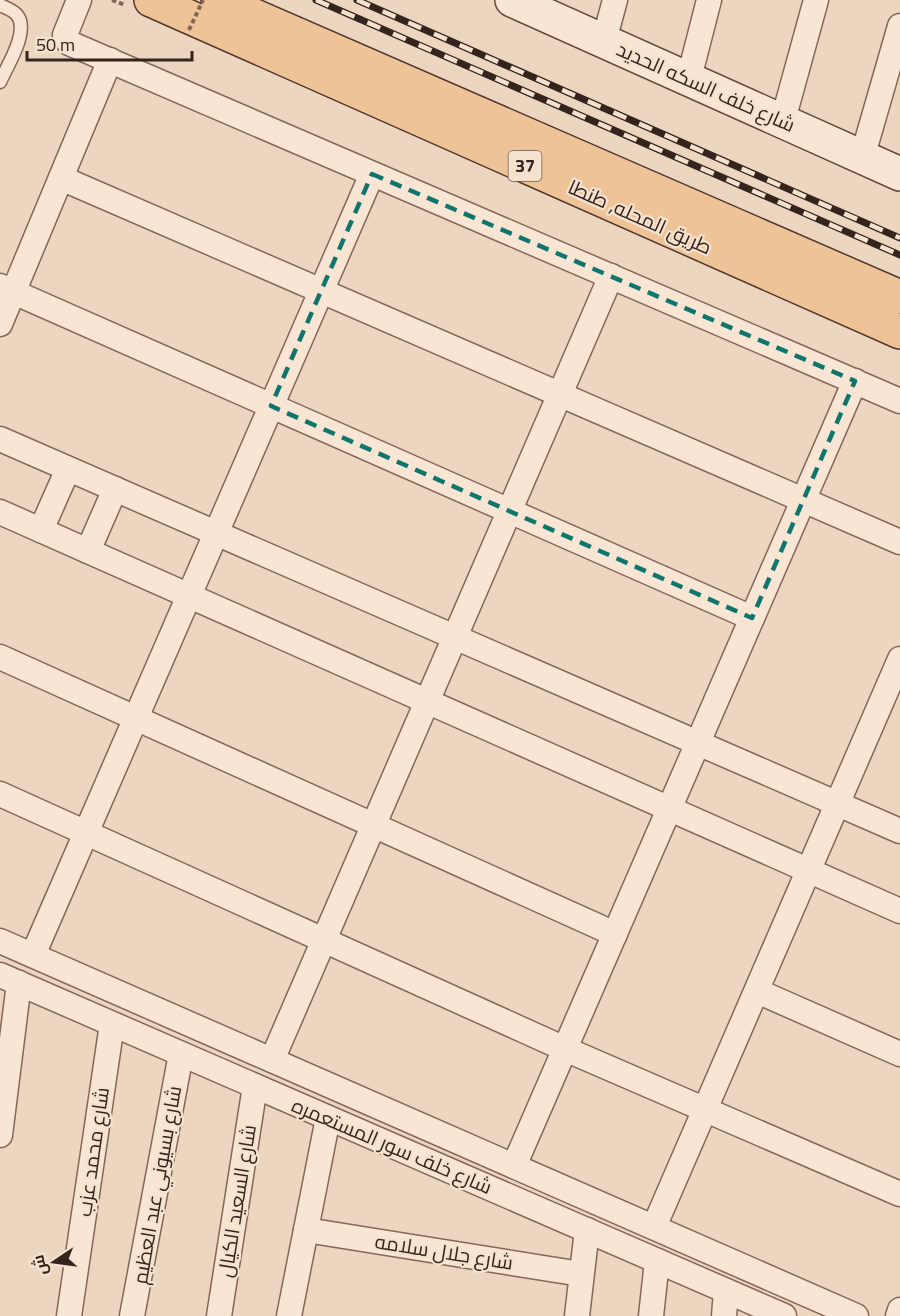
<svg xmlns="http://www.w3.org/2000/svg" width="900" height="1316" font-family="Georgia,Cairo,serif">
<rect width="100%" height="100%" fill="#ecd6c0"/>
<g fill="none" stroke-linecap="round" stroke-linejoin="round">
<defs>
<path id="lane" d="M0,5C6,8 13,10 17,15C30,31 7,66 0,82"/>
<g id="street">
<path d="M79,0L65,35L69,43L900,401"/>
<path d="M604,41L615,0"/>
<path d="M689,78L709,0"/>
<path d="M783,120L816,0"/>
<path d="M862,158L900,26"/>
<path d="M61,178L900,542"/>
<path d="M0,286L752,618"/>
<path d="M0,324L110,60"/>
<path d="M0,439L900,831"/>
<path d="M0,512L900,911"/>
<path d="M41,530L68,469"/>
<path d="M88,551L115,489"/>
<path d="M0,657L615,934"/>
<path d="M0,794L565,1049L900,1194"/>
<path d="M0,941L856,1316"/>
<path d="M33,955L372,174"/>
<path d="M0,975L784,1316"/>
<path d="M757,991L900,1054"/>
<path d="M272,1060L611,276"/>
<path d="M0,1135L19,983"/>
<path d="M514,1166L855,381"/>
<path d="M654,1227L900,659"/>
<path d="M306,1230L581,1274"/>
<path d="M69,1316L112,1024"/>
<path d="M132,1316L181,1054"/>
<path d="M219,1316L255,1086"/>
<path d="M289,1316L328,1118"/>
<path d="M577,1316L587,1230"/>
<path d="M651,1316L657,1261"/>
<path d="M724,1316L726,1291"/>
<path d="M898,1316L900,1310"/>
</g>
<path id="secondary" d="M512,0L900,174"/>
<g id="primary">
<path d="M151,0L900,332"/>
<path d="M218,0L900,297"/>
</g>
</defs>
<use href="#lane" stroke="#856759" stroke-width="15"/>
<use href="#street" stroke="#856759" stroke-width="27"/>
<use href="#secondary" stroke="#66493c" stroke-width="36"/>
<use href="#primary" stroke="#52372d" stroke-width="36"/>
<path stroke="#856759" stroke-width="4" stroke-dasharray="4.5 3" stroke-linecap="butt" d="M112,0L125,5"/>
<use href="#lane" stroke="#f8e5d3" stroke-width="12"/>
<use href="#street" stroke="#f8e5d3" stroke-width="24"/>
<use href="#secondary" stroke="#f8e5d3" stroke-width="33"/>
<use href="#primary" stroke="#efc398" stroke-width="33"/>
<defs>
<g id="rail">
<path d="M316,0L900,255"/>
<path d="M357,0L900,238"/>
</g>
</defs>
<use href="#rail" stroke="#35231d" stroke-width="7"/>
<use href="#rail" stroke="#f4e2cf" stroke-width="4.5" stroke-dasharray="14" stroke-linecap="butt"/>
<path stroke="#856759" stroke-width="4" stroke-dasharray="4.5 3" stroke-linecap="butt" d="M189,30L203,0"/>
</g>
<path fill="none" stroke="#0f766e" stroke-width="4.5" stroke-dasharray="12 8" stroke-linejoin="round" d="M372,174L855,381L752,618L271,406Z"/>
<g text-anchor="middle" stroke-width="4.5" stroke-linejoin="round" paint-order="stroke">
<rect fill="#f4e2cf" stroke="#6e5c52" stroke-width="1.5" x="508.5" y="151" width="33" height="30" rx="4.5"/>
<g font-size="18" font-weight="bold" fill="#35231d">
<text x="525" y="172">37</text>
</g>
<g font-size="20" fill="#35231d" stroke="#f4e2cf">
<text transform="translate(706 87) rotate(24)" y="7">شارع خلف السكه الحديد</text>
<text transform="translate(640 217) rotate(24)" y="7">طريق المحله, طنطا</text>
<text transform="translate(392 1146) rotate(23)" y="7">شارع خلف سور المستعمره</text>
<text transform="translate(93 1152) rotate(-82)" y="7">شارع محمد عزب</text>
<text transform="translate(157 1185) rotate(-80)" y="7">شارع بسيوني عبد العظيم</text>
<text transform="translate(237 1201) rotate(-81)" y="7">شارع السعيد الكيال</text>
<text transform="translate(444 1252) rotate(9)" y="7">شارع جلال سلامه</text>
</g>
</g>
<g transform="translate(54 1262) rotate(257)" stroke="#f4e2cf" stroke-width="4.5" paint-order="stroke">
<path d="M0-4.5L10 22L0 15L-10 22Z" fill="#35231d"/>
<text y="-9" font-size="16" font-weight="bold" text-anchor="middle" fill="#35231d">ش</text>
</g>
<path d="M27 51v9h165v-9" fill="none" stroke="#35231d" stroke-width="3"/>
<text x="36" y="51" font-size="18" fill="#35231d" stroke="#f4e2cf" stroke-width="4.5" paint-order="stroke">50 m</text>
</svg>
